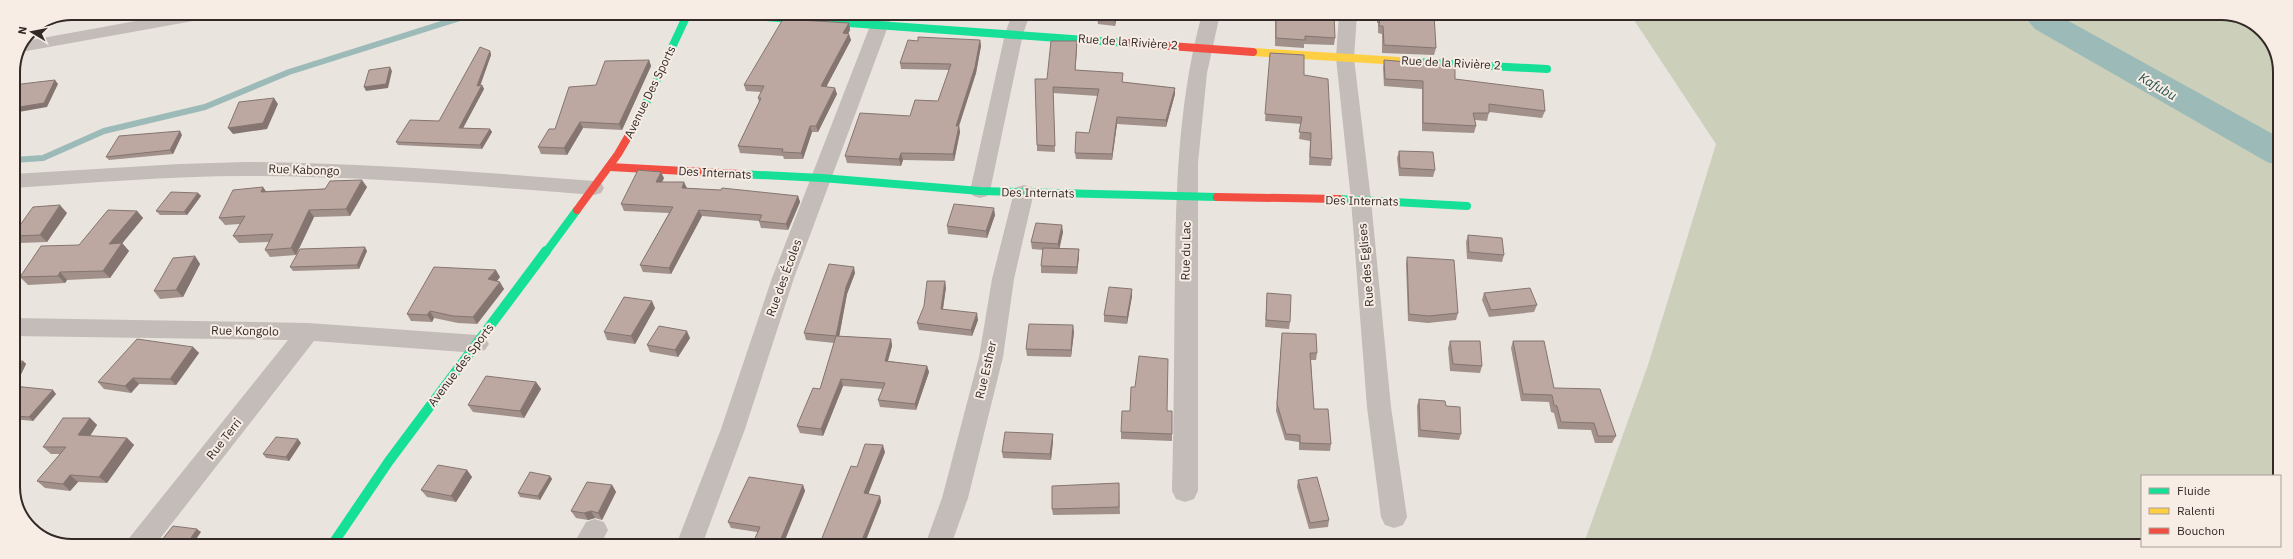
<svg xmlns="http://www.w3.org/2000/svg" width="2293" height="559" font-family="'IBM Plex Sans',sans-serif">
<rect width="100%" height="100%" fill="#eae4df"/>
<path fill="#cccfba" d="M1630,14H2233L2266,33L2280,68L2279,476H2142V546H1583L1648,365L1716,144Z"/>
<g fill="none" stroke-linecap="round" stroke-linejoin="round">
<path stroke="#9cbbb8" stroke-width="6" d="M13,160L43,158L104,131L205,107L289,72L476,13"/>
<path fill="#9cbbb8" fill-rule="evenodd" d="M2022,14H2056L2280,138V166L2267,162L2035,29Z"/>
<g fill="#c3bcb8" fill-rule="evenodd">
<path d="M180,13H219L216,17L210,18L21,52L26,41Z"/>
<path d="M875,13H893L794,278L745,429L702,545H676L721,429L772,278Z"/>
<path d="M1012,14H1030L1023,34L990,191L987,196L980,198L973,196L970,191L1005,34Z"/>
<path d="M1202,14H1220L1207,73L1198,163V491L1194,499L1185,502L1176,499L1172,491C1174,417 1174,343 1175,270C1176,183 1179,98 1202,14Z"/>
<path d="M1339,14H1357L1354,58L1371,200L1391,407L1407,517L1403,525L1394,528L1385,525L1381,517L1367,407L1351,200L1336,58Z"/>
<path d="M245,162C362,163 478,172 594,181L601,183L604,188L601,193L594,195C478,186 362,176 246,176C168,176 91,183 13,188V174L179,164Z"/>
<path d="M1024,185L1031,187L1034,192L1014,279L1003,357L968,498L951,545H925L942,498L979,357L992,279L1014,192L1017,187Z"/>
<path d="M13,318L308,323L477,335L485,338L489,344L485,350L477,353L314,341L155,545H126L130,537L288,340L13,336Z"/>
<path d="M595,519L604,522L608,530L600,545H573L586,522Z"/>
</g>
<g stroke="#16e098" stroke-width="8">
<path d="M709,13L1128,43"/>
<path d="M1415,62L1547,69"/>
<path d="M639,118L688,13"/>
<path d="M740,174L822,178L980,191L1217,197"/>
<path d="M1339,199L1467,206"/>
<path d="M546,252L577,210"/>
</g>
<path stroke="#16e098" stroke-width="10" d="M332,545L389,461L546,251"/>
<path stroke="#ffcf43" stroke-width="8" d="M1253,52L1415,62"/>
<g stroke="#f24e42" stroke-width="8">
<path d="M1128,43L1253,52"/>
<path d="M610,167L740,174"/>
<path d="M1217,197L1339,199"/>
<path d="M577,210L618,154L639,118"/>
</g>
</g>
<g fill="#a2908a">
<path d="M818,13H858L857,16Z"/>
<path d="M1098,14H1117L1115,26L1098,24L1097,17Z"/>
<path d="M1246,14H1263V15Z"/>
<path d="M1275,14H1323L1335,38L1334,45L1304,44V48L1275,46Z"/>
<path d="M1377,14H1434L1436,48L1434,55L1382,53V34L1378,33V23H1377Z"/>
<path d="M849,23L850,30L848,34L851,40L826,87L837,94L818,132H812L803,159H784L783,156L740,153L738,146L759,102L758,98L761,92L746,91L744,85Z"/>
<path d="M980,40L981,46L976,73L959,126L960,132L954,161L903,160L901,166L847,163L845,156L910,116L938,101L949,70L901,69L900,63L918,41Z"/>
<path d="M1077,41V47L1075,70L1123,79L1122,82L1175,88V94L1166,127L1117,124L1112,160L1076,159L1075,153L1089,133L1098,96L1053,93L1055,152L1037,151V145L1047,79Z"/>
<path d="M490,51L491,55L480,85H482L484,89L463,128L490,129L492,132L482,149L398,145L396,142L439,121Z"/>
<path d="M1270,53L1304,75L1332,159L1331,166L1309,165L1310,141L1299,139L1301,124L1265,121Z"/>
<path d="M649,60L651,66L622,130L583,128L567,155L541,154L538,147L596,85Z"/>
<path d="M1384,60L1455,79L1545,111L1542,118L1489,112L1487,121L1475,120L1476,126L1474,133L1422,131V89L1384,86L1383,68Z"/>
<path d="M182,135L173,154L109,160L106,157Z"/>
<path d="M1399,151L1435,170L1433,177L1399,176L1397,158Z"/>
<path d="M664,178L662,182L687,188L798,196L800,202L788,230L761,228L759,221L702,216L671,274L643,272L640,265L669,213L624,211L621,204Z"/>
<path d="M367,187L350,216L314,217L296,255L270,257L265,250L269,242L239,243L233,236L240,224L225,225L219,218L266,191Z"/>
<path d="M198,193L201,196L187,215H160L156,211Z"/>
<path d="M137,211L143,218L122,243L129,251L110,278L67,280L65,283L28,285L20,277L79,245Z"/>
<path d="M67,213L47,242L19,243L13,237V235Z"/>
<path d="M995,215L987,238L948,234L947,226Z"/>
<path d="M1063,232L1059,248L1079,249V256L1077,274L1041,273V266L1043,250L1032,249L1031,242Z"/>
<path d="M1468,235L1504,255L1502,262L1467,259L1466,242Z"/>
<path d="M367,251L359,269L293,271L290,267Z"/>
<path d="M195,256L200,264L183,297L160,299L154,291Z"/>
<path d="M1407,257L1458,313L1456,320L1428,323L1408,321L1406,264Z"/>
<path d="M855,273L847,294L839,336L891,339L892,346L888,361L927,366L929,372L916,410L880,407L878,400L883,389L843,386L823,436L800,433L797,426L820,389L834,343L806,340L804,333Z"/>
<path d="M500,277L497,281L504,289L477,324L458,323L434,318L432,322L411,321L407,314Z"/>
<path d="M946,287L943,309L978,320L972,336L919,330L917,323Z"/>
<path d="M1267,293L1290,322L1289,329L1265,327Z"/>
<path d="M1484,293L1537,305L1534,312L1489,317L1482,300Z"/>
<path d="M1132,296L1127,324L1104,322V315Z"/>
<path d="M655,308L635,344L607,340L604,332Z"/>
<path d="M1074,332L1071,357L1027,356L1026,349Z"/>
<path d="M1282,333L1317,353L1316,360H1311L1314,409L1331,444L1330,451L1299,450V442L1285,440L1276,411Z"/>
<path d="M690,338L678,357L650,352L647,345Z"/>
<path d="M1450,341L1482,366L1480,373L1450,371L1448,348Z"/>
<path d="M1513,341L1554,388L1616,436L1612,443H1595L1591,430L1558,429L1554,413L1551,412L1549,402L1521,401L1511,348Z"/>
<path d="M193,347L199,353L176,385L139,384L131,393L104,389L98,382Z"/>
<path d="M23,361L26,364L15,386L56,394L33,421L13,419V362Z"/>
<path d="M536,382L541,389L524,418L473,412L468,405Z"/>
<path d="M1419,399L1446,406L1461,434L1459,440L1418,437L1417,406Z"/>
<path d="M1130,411H1172V441L1121,439V432Z"/>
<path d="M90,418L97,425L90,436L127,438L134,445L107,483L78,482L70,491L45,488L37,481L60,454H51L43,447Z"/>
<path d="M1053,434V441L1051,460L1003,458L1002,452Z"/>
<path d="M301,443L289,461L266,458L263,454Z"/>
<path d="M885,452L868,494L880,496L881,502L864,545H821L820,543L857,467Z"/>
<path d="M467,470L472,477L456,502L427,497L421,490Z"/>
<path d="M550,476L552,479L540,500L520,497L518,493Z"/>
<path d="M1298,480L1329,520L1328,527L1309,529L1297,487Z"/>
<path d="M1119,483L1120,514L1053,515L1052,509Z"/>
<path d="M612,485L616,492L602,520L595,518L588,520L576,518L571,511Z"/>
<path d="M803,485L805,491L784,541L757,532L731,528L728,522Z"/>
</g>
<g fill="#847571">
<path d="M1115,14H1117L1115,26L1114,18Z"/>
<path d="M68,15V18L53,21Z"/>
<path d="M849,23L850,30L845,40L843,33Z"/>
<path d="M849,34L851,40L823,93L821,86Z"/>
<path d="M980,40L981,46L976,73L957,132L956,126Z"/>
<path d="M1077,41V47L1075,76V70Z"/>
<path d="M490,51L491,55L479,89L477,86Z"/>
<path d="M649,60L651,66L622,130L619,124Z"/>
<path d="M390,67L392,71L388,88L366,91L364,87Z"/>
<path d="M55,80L58,84L47,107L13,113V108Z"/>
<path d="M482,85L484,89L461,132L459,128Z"/>
<path d="M835,88L837,94L818,132L816,126Z"/>
<path d="M1175,88V94L1166,127V120Z"/>
<path d="M274,98L278,104L267,129L233,134L228,128Z"/>
<path d="M1117,117V124L1112,160V154Z"/>
<path d="M580,122L583,128L567,155L564,148Z"/>
<path d="M810,126L812,132L803,159L801,153Z"/>
<path d="M959,126L960,132L954,161L953,154Z"/>
<path d="M490,129L492,132L482,149L480,145Z"/>
<path d="M180,131L182,135L173,154L170,150Z"/>
<path d="M901,153L903,160L901,166L899,159Z"/>
<path d="M661,172L664,178L659,188L656,182Z"/>
<path d="M362,180L367,187L350,216L346,209Z"/>
<path d="M684,182L687,188H682Z"/>
<path d="M263,187L268,194L261,192Z"/>
<path d="M198,193L201,196L187,215L184,212Z"/>
<path d="M798,196L800,202L788,230L786,224Z"/>
<path d="M60,205L67,213L47,242L40,235Z"/>
<path d="M994,208L995,215L987,238L986,231Z"/>
<path d="M309,210L314,217L296,255L291,248Z"/>
<path d="M699,210L702,216L671,274L669,268Z"/>
<path d="M137,211L143,218L116,251L109,244Z"/>
<path d="M1062,225L1063,232L1059,251L1058,244Z"/>
<path d="M122,243L129,251L110,278L103,271Z"/>
<path d="M365,247L367,251L359,269L357,265Z"/>
<path d="M1079,249V256L1077,274V267Z"/>
<path d="M195,256L200,264L183,297L176,290Z"/>
<path d="M854,267L855,273L847,294L838,343L836,336L846,287Z"/>
<path d="M496,270L500,277L493,286L488,279Z"/>
<path d="M60,272L67,280L65,283L58,276Z"/>
<path d="M945,281L946,287L942,315L941,309Z"/>
<path d="M500,282L504,289L477,324L473,317Z"/>
<path d="M1132,289V296L1127,324V317Z"/>
<path d="M652,301L655,308L635,344L631,336Z"/>
<path d="M430,311L434,318L432,322L427,315Z"/>
<path d="M977,313L978,320L972,336L971,330Z"/>
<path d="M1073,325L1074,332L1071,357V350Z"/>
<path d="M687,331L690,338L678,357L675,350Z"/>
<path d="M891,339L892,346L886,367L885,361Z"/>
<path d="M193,347L199,353L176,385L170,379Z"/>
<path d="M23,361L26,364L14,389L13,378Z"/>
<path d="M927,366L929,372L916,410L915,404Z"/>
<path d="M133,378L139,384L131,393L125,386Z"/>
<path d="M841,379L843,386L823,436L821,429Z"/>
<path d="M536,382L541,389L524,418L520,411Z"/>
<path d="M53,390L56,394L33,421L29,417Z"/>
<path d="M90,418L97,425L86,442L78,435Z"/>
<path d="M1053,434V441L1051,460L1050,454Z"/>
<path d="M127,438L134,445L107,483L99,477Z"/>
<path d="M298,439L301,443L289,461L286,457Z"/>
<path d="M883,445L885,452L866,500L864,493Z"/>
<path d="M467,470L472,477L456,502L451,496Z"/>
<path d="M70,475L78,482L70,491L63,484Z"/>
<path d="M550,476L552,479L540,500L538,496Z"/>
<path d="M612,485L616,492L602,520L598,513Z"/>
<path d="M803,485L805,491L783,545L780,541Z"/>
<path d="M880,496L881,502L864,545H860Z"/>
<path d="M591,511L595,518L588,520L584,513Z"/>
<path d="M197,529L201,532L192,545H186Z"/>
</g>
<g fill="#bca7a1" stroke="#847571">
<path d="M1098,14H1115L1114,18L1097,17Z"/>
<path d="M1276,14H1334L1335,38L1305,36V40L1276,38Z"/>
<path d="M1378,14H1434L1436,48L1384,45L1383,26H1379L1380,16H1378Z"/>
<path d="M783,19L849,23L843,33L849,34L821,86L835,88L816,126H810L801,153L782,152L783,149L738,146L761,98H758L764,86L744,85Z"/>
<path d="M918,37L980,40L975,67L956,126H959L953,154L901,153L899,159L845,156L860,113L910,116L915,100L938,101L951,64L900,63L908,40L918,41Z"/>
<path d="M1051,41H1077L1075,70L1123,73L1122,82L1175,88L1166,120L1117,117L1112,154L1075,153L1076,132L1089,133L1099,89L1053,87L1055,146L1037,145L1035,79H1047Z"/>
<path d="M480,47L490,51L477,86L482,85L459,128L490,129L480,145L396,142L410,120L439,121Z"/>
<path d="M1270,53L1304,55V75L1328,79L1332,159L1310,157L1311,133L1299,132L1302,117L1265,114Z"/>
<path d="M649,60L619,124L580,122L564,148L538,147L549,129H555L569,87L596,85L605,61Z"/>
<path d="M1384,60L1455,66V79L1543,90L1545,111L1489,104V113H1473L1476,126L1423,123V81L1385,79Z"/>
<path d="M390,67L386,84L364,87L369,70Z"/>
<path d="M55,80L44,103L13,108V85Z"/>
<path d="M274,98L263,123L228,128L239,102Z"/>
<path d="M180,131L170,150L106,157L119,136Z"/>
<path d="M1399,151L1433,152L1435,170L1400,168Z"/>
<path d="M638,170L661,172L656,182H684L682,188L721,190L722,188L798,196L786,224L759,221L762,215L699,210L669,268L640,265L673,207L621,204Z"/>
<path d="M362,180L346,209L309,210L291,248L265,250L273,234L233,236L245,216L219,218L233,190L263,187L261,192L325,189L330,181Z"/>
<path d="M171,192L198,193L184,212L156,211Z"/>
<path d="M954,204L994,208L986,231L947,226Z"/>
<path d="M60,205L40,235L13,236V235L33,207Z"/>
<path d="M108,210L137,211L109,244L122,243L103,271L60,272L58,276L20,277L41,246L79,245Z"/>
<path d="M1036,223L1062,225L1058,244L1031,242Z"/>
<path d="M1468,235L1502,238L1504,255L1469,252Z"/>
<path d="M365,247L357,265L290,267L300,249Z"/>
<path d="M1043,248L1079,249L1077,267L1041,266Z"/>
<path d="M195,256L176,290L154,291L173,258Z"/>
<path d="M1407,257L1454,260L1458,313L1429,316L1409,314Z"/>
<path d="M829,264L854,267L846,287L836,336L804,333Z"/>
<path d="M434,267L496,270L488,279L500,282L473,317L453,316L430,311L427,315L407,314Z"/>
<path d="M927,281H945L941,309L977,313L971,330L917,323L924,306Z"/>
<path d="M1109,287L1132,289L1127,317L1104,315Z"/>
<path d="M1530,288L1537,305L1491,310L1484,293Z"/>
<path d="M1267,293L1291,295L1290,322L1266,320Z"/>
<path d="M624,297L652,301L631,336L604,332Z"/>
<path d="M1029,324L1073,325L1071,350L1026,349Z"/>
<path d="M659,326L687,331L675,350L647,345Z"/>
<path d="M1282,333L1316,334L1317,353H1310L1314,409H1328L1331,444L1300,443V435L1286,434L1277,404Z"/>
<path d="M836,336L891,339L885,361L927,366L915,404L878,400L885,383L841,379L821,429L797,426L813,388L820,389Z"/>
<path d="M137,339L193,347L170,379L133,378L125,386L98,382Z"/>
<path d="M1450,341H1480L1482,366L1453,364Z"/>
<path d="M1513,341H1544L1554,388L1600,389L1616,436H1598L1594,423L1561,422L1557,406L1554,405L1552,395L1523,394Z"/>
<path d="M1139,356L1168,359L1167,411H1172V434L1121,432L1122,411H1130L1131,387H1135Z"/>
<path d="M23,361L13,378V362Z"/>
<path d="M486,376L536,382L520,411L468,405Z"/>
<path d="M13,386L53,390L29,417L13,416Z"/>
<path d="M1419,399L1445,401L1446,406L1460,407L1461,434L1420,430Z"/>
<path d="M63,418H90L78,435L127,438L99,477L70,475L63,484L37,481L66,447H43Z"/>
<path d="M1005,432L1053,434L1050,454L1002,452Z"/>
<path d="M276,437L298,439L286,457L263,454Z"/>
<path d="M865,444L883,445L864,493L880,496L860,545H828L829,544L820,543L851,466L857,467Z"/>
<path d="M438,465L467,470L451,496L421,490Z"/>
<path d="M530,472L550,476L538,496L518,493Z"/>
<path d="M749,477L803,485L780,541L787,542L785,545H752L760,527L728,522Z"/>
<path d="M1317,477L1329,520L1310,523L1298,480Z"/>
<path d="M587,482L612,485L598,513L591,511L584,513L571,511Z"/>
<path d="M1119,483V507L1052,509V486Z"/>
<path d="M173,526L197,529L186,545H158Z"/>
<path d="M364,541L398,545H361Z"/>
</g>
<g text-anchor="middle" stroke-width="4" stroke-linejoin="round" paint-order="stroke">
<g font-size="12" fill="#332927" stroke="#f7ede5">
<text transform="translate(1128 42) rotate(4)" y="4">Rue de la Rivière 2</text>
<text transform="translate(1451 63) rotate(3)" y="4">Rue de la Rivière 2</text>
<text transform="translate(650 92) rotate(-64)" y="4">Avenue Des Sports</text>
<text transform="translate(304 170) rotate(2)" y="4">Rue Kabongo</text>
<text transform="translate(715 173) rotate(3)" y="4">Des Internats</text>
<text transform="translate(1038 193) rotate(1)" y="4">Des Internats</text>
<text transform="translate(1362 201) rotate(1)" y="4">Des Internats</text>
<text transform="translate(1186 251) rotate(-89)" y="4">Rue du Lac</text>
<text transform="translate(1366 265) rotate(-95)" y="4">Rue des Eglises</text>
<text transform="translate(784 278) rotate(-70)" y="4">Rue des Écoles</text>
<text transform="translate(245 331) rotate(1)" y="4">Rue Kongolo</text>
<text transform="translate(461 365) rotate(-53)" y="4">Avenue des Sports</text>
<text transform="translate(986 370) rotate(-77)" y="4">Rue Esther</text>
<text transform="translate(224 439) rotate(-52)" y="4">Rue Terri</text>
</g>
<g font-size="13" font-style="italic" fill="#205150" stroke="#f7ede5">
<text transform="translate(2158 86) rotate(30)" y="5">Kafubu</text>
</g>
</g>
<path d="M0 0H2293V559H0ZM72 20H2221A52 52 0 0 1 2273 72V487A52 52 0 0 1 2221 539H72A52 52 0 0 1 20 487V72A52 52 0 0 1 72 20Z" fill="#f7ede5" fill-rule="evenodd"/>
<path fill="none" stroke="#332927" stroke-width="2" d="M72 20H2221A52 52 0 0 1 2273 72V487A52 52 0 0 1 2221 539H72A52 52 0 0 1 20 487V72A52 52 0 0 1 72 20Z"/>
<rect x="2141" y="475" width="140" height="72" fill="#f7ede5" stroke="#a99f99"/>
<rect x="2149" y="488" width="20" height="6" fill="#16e098" stroke="#a99f99"/>
<text x="2177" y="495" font-size="12" fill="#332927">Fluide</text>
<rect x="2149" y="508" width="20" height="6" fill="#ffcf43" stroke="#a99f99"/>
<text x="2177" y="515" font-size="12" fill="#332927">Ralenti</text>
<rect x="2149" y="528" width="20" height="6" fill="#f24e42" stroke="#a99f99"/>
<text x="2177" y="535" font-size="12" fill="#332927">Bouchon</text>
<g transform="translate(32 32) rotate(280)" stroke="#f7ede5" stroke-width="3" paint-order="stroke">
<path d="M0-3L7 15L0 10L-7 15Z" fill="#332927"/>
<text y="-6" font-size="11" font-weight="bold" text-anchor="middle" fill="#332927">N</text>
</g>
</svg>
